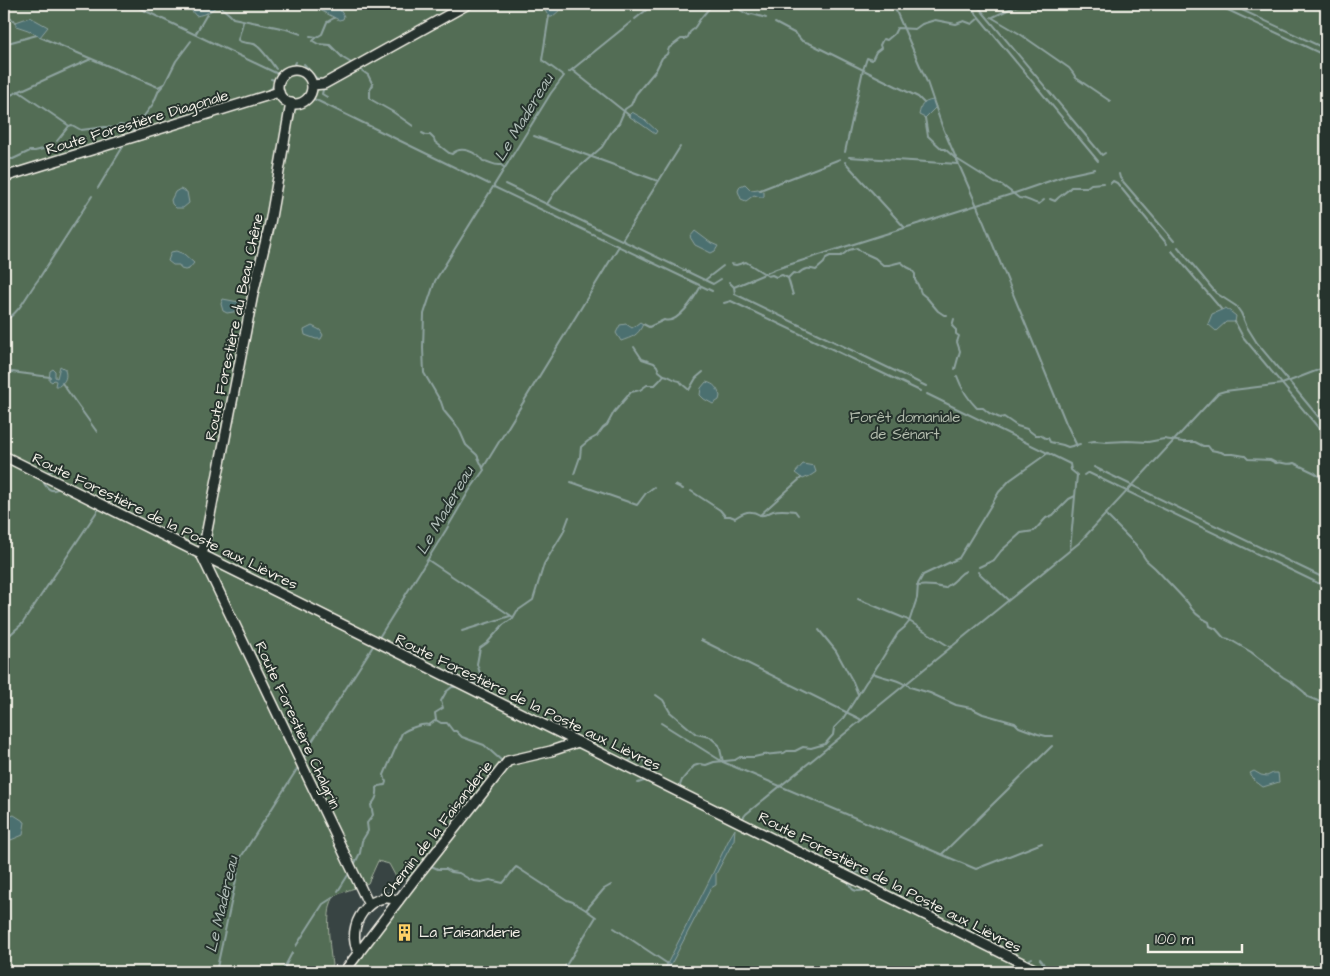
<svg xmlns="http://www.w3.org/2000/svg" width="1330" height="976" font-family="'Architects Daughter',sans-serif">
<rect width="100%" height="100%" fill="#384443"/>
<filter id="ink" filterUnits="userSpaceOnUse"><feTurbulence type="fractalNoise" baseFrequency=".02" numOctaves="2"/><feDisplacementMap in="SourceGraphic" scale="10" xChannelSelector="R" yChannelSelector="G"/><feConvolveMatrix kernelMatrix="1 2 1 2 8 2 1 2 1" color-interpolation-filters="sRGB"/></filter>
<g filter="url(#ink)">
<path fill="#526d54" stroke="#a3af9e" d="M4,4H1326V972H344L413,880L396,877L389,864L378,861L368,883C360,887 340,892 335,896C324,907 330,950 332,965L324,970V972H4Z"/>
<g fill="#4b6f70" stroke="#8fa3a0">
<path d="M197,4H218C212,12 206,14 196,16L191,10Z"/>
<path d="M319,4H336L344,16L343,19L339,20L320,10Z"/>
<path d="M543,4H559L560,10L552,17H549L544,9Z"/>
<path d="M30,17L48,27L40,37L28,30L16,26V22Z"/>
<path d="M933,100L936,107L925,118L919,115C921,105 922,102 933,100Z"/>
<path d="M632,112L644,119L657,131L655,134L641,124L630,117V114Z"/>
<path d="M745,184L751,190L758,189L764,192V197H760L754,195L746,201L741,199L738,191L740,186Z"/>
<path d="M180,189L187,192L189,203L183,208H176L172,204L171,200L175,192Z"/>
<path d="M695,231L711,243L718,246L715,251L711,253L695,245L690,237Z"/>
<path d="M176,251L184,254L194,263L189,269L185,270L181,269L179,265H173L168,261L171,252Z"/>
<path d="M223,299L239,302L242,306V309L239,311L227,313L223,311L221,304Z"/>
<path d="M1226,308L1236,316L1235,322H1226L1216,331L1208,324L1212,314Z"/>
<path d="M640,322L643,324C638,336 632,337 621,341L616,333L620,325L626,324L632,328Z"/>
<path d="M312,326L320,330L323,335L321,339H316L305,335L304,330Z"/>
<path d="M60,366L65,369C67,377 66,381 59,386H55L56,381L54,380L52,382L49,380L50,371L53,369L55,371V377L57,378Z"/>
<path d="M706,382C715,384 717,388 720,396L719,400L713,404L704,399L700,395L701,388Z"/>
<path d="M803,464L814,466L816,472L810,476L803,479L795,473Z"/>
<path d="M1254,771L1261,775L1267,776L1273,773H1278L1279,782L1263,787L1255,781L1250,773Z"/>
<path d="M14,815L25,822L23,835L11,840L4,834V818Z"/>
<path d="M735,829L734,840L716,874V885L711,888L667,972H663L711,877L729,839Z"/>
</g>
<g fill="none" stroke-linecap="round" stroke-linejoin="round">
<g stroke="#8fa3a0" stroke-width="2">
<path d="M131,4L278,74L289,66H294L296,62"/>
<path d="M218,4C223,10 228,12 233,18L286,29L301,34"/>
<path d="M893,4L927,82L942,126L977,206L1066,423L1077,446"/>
<path d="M968,4L1098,161"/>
<path d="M976,4L1102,155L1105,153"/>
<path d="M1215,4L1326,56"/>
<path d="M1229,4L1326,49"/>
<path d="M718,5L723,6L729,4L737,6L740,10L749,15L752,14L766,18"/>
<path d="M471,7L476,4"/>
<path d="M340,9L349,4"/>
<path d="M4,14L16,22"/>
<path d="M991,17L1020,34L1069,68L1073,73L1076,78L1110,101"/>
<path d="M993,17L1020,4"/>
<path d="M635,19L654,4"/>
<path d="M243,22L238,40C243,44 248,42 254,44C261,47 271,62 276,69"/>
<path d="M775,23L796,34L802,41L809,43L918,97L924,103"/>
<path d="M196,33L207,14"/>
<path d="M310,36L317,37L322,34L327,22L334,18"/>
<path d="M40,37L158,87L164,84"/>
<path d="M317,37L313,41L318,44L330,45L343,58L353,64"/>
<path d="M4,44L37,35"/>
<path d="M304,64L316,78L321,80"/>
<path d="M361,70L368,75L373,85L370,90V99L393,112L413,126"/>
<path d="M572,70L630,116"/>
<path d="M569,72L631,22"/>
<path d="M18,91L68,125"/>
<path d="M327,97L322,94L323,90L400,47"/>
<path d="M4,98L91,59"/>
<path d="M213,108L270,90L275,83L274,80L271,79"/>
<path d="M293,113C296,106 307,101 314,99L489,184"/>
<path d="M925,118L928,136L942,149H945L955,158L995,183L1002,185L1019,198C1028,198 1030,202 1039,204L1044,200"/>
<path d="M132,133L139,121"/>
<path d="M422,133L426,135H430L434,139L435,142L449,153L452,154C461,145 476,152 483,161C490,161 493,166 501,165L505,168"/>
<path d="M534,136L658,181"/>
<path d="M57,141L69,126L72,125L81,130L105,127L113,128L120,125L125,126L141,120L153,104L159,90L165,83L176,61L191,41"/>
<path d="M845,152L863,70L867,58L872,60L876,52L881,48L880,45L883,39L887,40L894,34L897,28L915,29L922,24L935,20L956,24L964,21L972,24L979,18"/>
<path d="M849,157L958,164"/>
<path d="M4,160L9,159H13L30,151H35L43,149"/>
<path d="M845,162L905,228"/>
<path d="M1119,174L1120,178L1174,241"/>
<path d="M1111,183L1113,181L1117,183L1167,244"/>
<path d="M505,184L713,284L721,279"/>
<path d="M494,187L712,291"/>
<path d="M98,188L124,145"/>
<path d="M760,190L840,159"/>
<path d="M1050,199L1055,201C1060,195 1066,193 1071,187H1087L1091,184L1103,183"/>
<path d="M547,204L555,192L569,176L602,147L610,134L619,123L625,109L631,105L636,94L656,70L662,58L667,54L669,48L681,39H685L688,37L690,32C695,29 697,23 701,18C705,13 709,9 712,4"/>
<path d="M622,240L680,147"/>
<path d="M1178,247L1216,293L1236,306L1241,313L1247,327L1257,343L1326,426"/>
<path d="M1172,251L1221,309"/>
<path d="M731,264L736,265L746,262L768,276L772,275L776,277L782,275L788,278L793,273L798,274C804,268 808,268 816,270L824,263L826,258L830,256H841L849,250L857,248L862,252L875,258L883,265H889L901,262L907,267L911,269L915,274V280L918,285L921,293L927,298L938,311L944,315H947"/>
<path d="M788,278L793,295"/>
<path d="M705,280L723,266"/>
<path d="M729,282L734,287L776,269L838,249L1012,194L1067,175L1095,169"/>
<path d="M734,287L735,294L926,386"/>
<path d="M724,303L731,301L920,391"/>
<path d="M954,319L952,326L956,330V334L959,336L957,342L960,351L955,369"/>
<path d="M4,321C20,313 27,294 38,280L92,196"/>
<path d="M1235,322L1243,337L1326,437"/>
<path d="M643,324L649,327L664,320C678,325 695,297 701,286"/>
<path d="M4,371L50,377"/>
<path d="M664,375C671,376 674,381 680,381C681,384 687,388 689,390L696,378L703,372"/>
<path d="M957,376C961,387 969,400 977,408H983L989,413L1000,418L1004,417L1017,426L1027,429L1035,435H1040L1045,438H1048L1050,442L1063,445L1068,447L1080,444"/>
<path d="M62,383L97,432"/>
<path d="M927,394L1070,464L1071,470L1077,475L1070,550"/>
<path d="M1089,442L1094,441L1107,442L1127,441L1148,442L1164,439L1183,442H1195L1203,446H1208L1211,450L1221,452L1225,454H1233L1245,456L1248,459L1270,460L1276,463C1283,461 1286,466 1294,463L1315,473L1326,482"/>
<path d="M1094,467L1326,579"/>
<path d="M483,468L619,246"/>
<path d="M46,473L54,470"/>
<path d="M574,474L580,457L581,447L588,441L597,436L603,428L607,425L614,412L631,392L640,390L647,385H655L660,380L664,375L659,371L657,366L654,363L642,359L634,347"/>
<path d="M1084,475L1087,473H1089L1326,587"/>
<path d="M42,479C45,486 50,494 59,488"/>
<path d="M571,482L637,505L646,493L654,487"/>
<path d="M675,485L683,489"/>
<path d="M691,491L720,510L725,516H730L735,518C744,512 750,509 760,515L801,478"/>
<path d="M760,515C766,516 767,513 773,511C780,509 788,510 795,511L798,515"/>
<path d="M1107,516L1136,545L1146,560L1155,568L1188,603C1192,611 1200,618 1209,622L1210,626L1216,629L1224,638L1229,639L1251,652L1283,677L1293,683L1304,692L1308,697L1318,701L1326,709"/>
<path d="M428,560L513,617"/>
<path d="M979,567L994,560L1001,551L1021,533L1034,531L1046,518L1053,515L1069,499L1075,496"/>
<path d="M978,572L1008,600"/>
<path d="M917,586C926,585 936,586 945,588C948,585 951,584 954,581C960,576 958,574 966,571"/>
<path d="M858,599L906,619L950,647"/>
<path d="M819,630L836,651L853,682L858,694"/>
<path d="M462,631L510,616"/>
<path d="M378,639L446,530L469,491L484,470L477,455L466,445L459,429L444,411L441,402L424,373L423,348L424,314L435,281L551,93L564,76L542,60L549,16"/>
<path d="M4,640L22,624L100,507"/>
<path d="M701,640L860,719"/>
<path d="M873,673C883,678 895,678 904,684"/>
<path d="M906,683L910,687L930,693L956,705L971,708L983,714L1015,723L1019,727L1038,734L1046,736H1053"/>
<path d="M470,684L480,681V673L477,664L480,648L487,643L503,625L513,618L517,611L533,600L544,564L563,533L569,517"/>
<path d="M656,695L663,700L670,712L696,734L710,737L719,745L723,762"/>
<path d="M436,720L441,723H447L453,731H456L462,737L484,745L502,761"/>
<path d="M661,723L723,762L976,869L1042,843"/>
<path d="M643,759L649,766L651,774"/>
<path d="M303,760L311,743L375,643"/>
<path d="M626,762H627L634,758"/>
<path d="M638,783L647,780"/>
<path d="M679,788L682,780L694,766L700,764L706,765L714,762L735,760L740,757H754L763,755L784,753L787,751H795L803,747L811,748L825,744L833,735L834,728L842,720L858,695L866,682L873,673L898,633L905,627L909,622L917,598L918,584L923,575L959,558L999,492L1010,480L1048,453"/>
<path d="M742,819L746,814L1079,543L1218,393L1225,391L1282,384L1326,367"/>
<path d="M942,854L1052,746"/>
<path d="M354,865L360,853L362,841L368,831L367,823L373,815L371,805C376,800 378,795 377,788L379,786L385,785L386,782L384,775L402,733C407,729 423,723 429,725L436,720L435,713L443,708L441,701L446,692L452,687H459"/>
<path d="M431,866L438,869H446L451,872L459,873L469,879L474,881L481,882L490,880L503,883C508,878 511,872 516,867L518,868L567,900L573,902L586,910"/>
<path d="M850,873C862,872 866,870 871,883"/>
<path d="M848,880C851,892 856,892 866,890"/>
<path d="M338,891L350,872"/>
<path d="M614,928L668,964"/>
<path d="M296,946L323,904L334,897"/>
<path d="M1040,959C1044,963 1045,969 1049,972"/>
<path d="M1025,960L1027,961L1032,958"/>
<path d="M216,972L241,857L299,766"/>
<path d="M282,972L292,953"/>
<path d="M562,972L596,917L586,910L604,889L611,885"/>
</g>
<defs>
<g id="minor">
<circle cx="295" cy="87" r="17"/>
<path d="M312,85L324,84L468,4"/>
<path d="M4,177L279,92"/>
<path d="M4,456L1040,972"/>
<path d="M202,556L253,294L270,223L291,103"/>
<path d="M202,556L369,905"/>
<path d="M359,953C343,927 372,887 398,901"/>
<path d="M344,972L414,880L508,761L551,751L578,742"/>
</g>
</defs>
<use href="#minor" stroke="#f4f1e8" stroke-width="12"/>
<use href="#minor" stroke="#26332d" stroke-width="9"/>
</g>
</g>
<defs>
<symbol id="building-bare" viewBox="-9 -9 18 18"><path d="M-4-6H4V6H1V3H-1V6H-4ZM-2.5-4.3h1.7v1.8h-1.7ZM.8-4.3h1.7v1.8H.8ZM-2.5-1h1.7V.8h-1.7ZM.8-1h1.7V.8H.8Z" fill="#ffd166" stroke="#26332d" stroke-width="2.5" paint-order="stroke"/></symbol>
</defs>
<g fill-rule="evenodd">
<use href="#building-bare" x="392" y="920" width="25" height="25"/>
</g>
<g text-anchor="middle" stroke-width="4" stroke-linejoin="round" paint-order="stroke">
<g font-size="15" fill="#f4f1e8" stroke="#26332d">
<text transform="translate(137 122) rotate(-17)" y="5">Route Forestière Diagonale</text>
<text transform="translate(234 327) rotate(-78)" y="5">Route Forestière du Beau Chêne</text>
<text transform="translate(165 521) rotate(26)" y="5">Route Forestière de la Poste aux Lièvres</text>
<text transform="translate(528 702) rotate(26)" y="5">Route Forestière de la Poste aux Lièvres</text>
<text transform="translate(298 725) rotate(65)" y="5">Route Forestière Chalgrin</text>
<text transform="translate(437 829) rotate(-52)" y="5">Chemin de la Faisanderie</text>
<text transform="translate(890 882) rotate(27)" y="5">Route Forestière de la Poste aux Lièvres</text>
</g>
<g font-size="15" fill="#b3bcad" stroke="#26332d">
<text x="905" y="422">Forêt domaniale<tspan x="905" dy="17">de Sénart</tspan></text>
</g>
<g font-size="15" fill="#f4f1e8" stroke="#26332d" text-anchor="start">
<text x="419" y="937">La Faisanderie</text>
</g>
<g font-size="16" font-style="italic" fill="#b0bdb8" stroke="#26332d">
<text transform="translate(523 117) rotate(-59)" y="6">Le Madereau</text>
<text transform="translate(444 510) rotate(-60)" y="6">Le Madereau</text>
<text transform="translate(221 904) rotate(-77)" y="6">Le Madereau</text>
</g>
</g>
<rect width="1330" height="976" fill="none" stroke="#26332d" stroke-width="20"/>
<rect x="10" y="10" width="1310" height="956" fill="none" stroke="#f4f1e8" stroke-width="2" filter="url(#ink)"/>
<path d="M1148 944v8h94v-8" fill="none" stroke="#f4f1e8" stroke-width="2.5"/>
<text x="1155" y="944" font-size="15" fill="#f4f1e8" stroke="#26332d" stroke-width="4" paint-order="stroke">100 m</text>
</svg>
